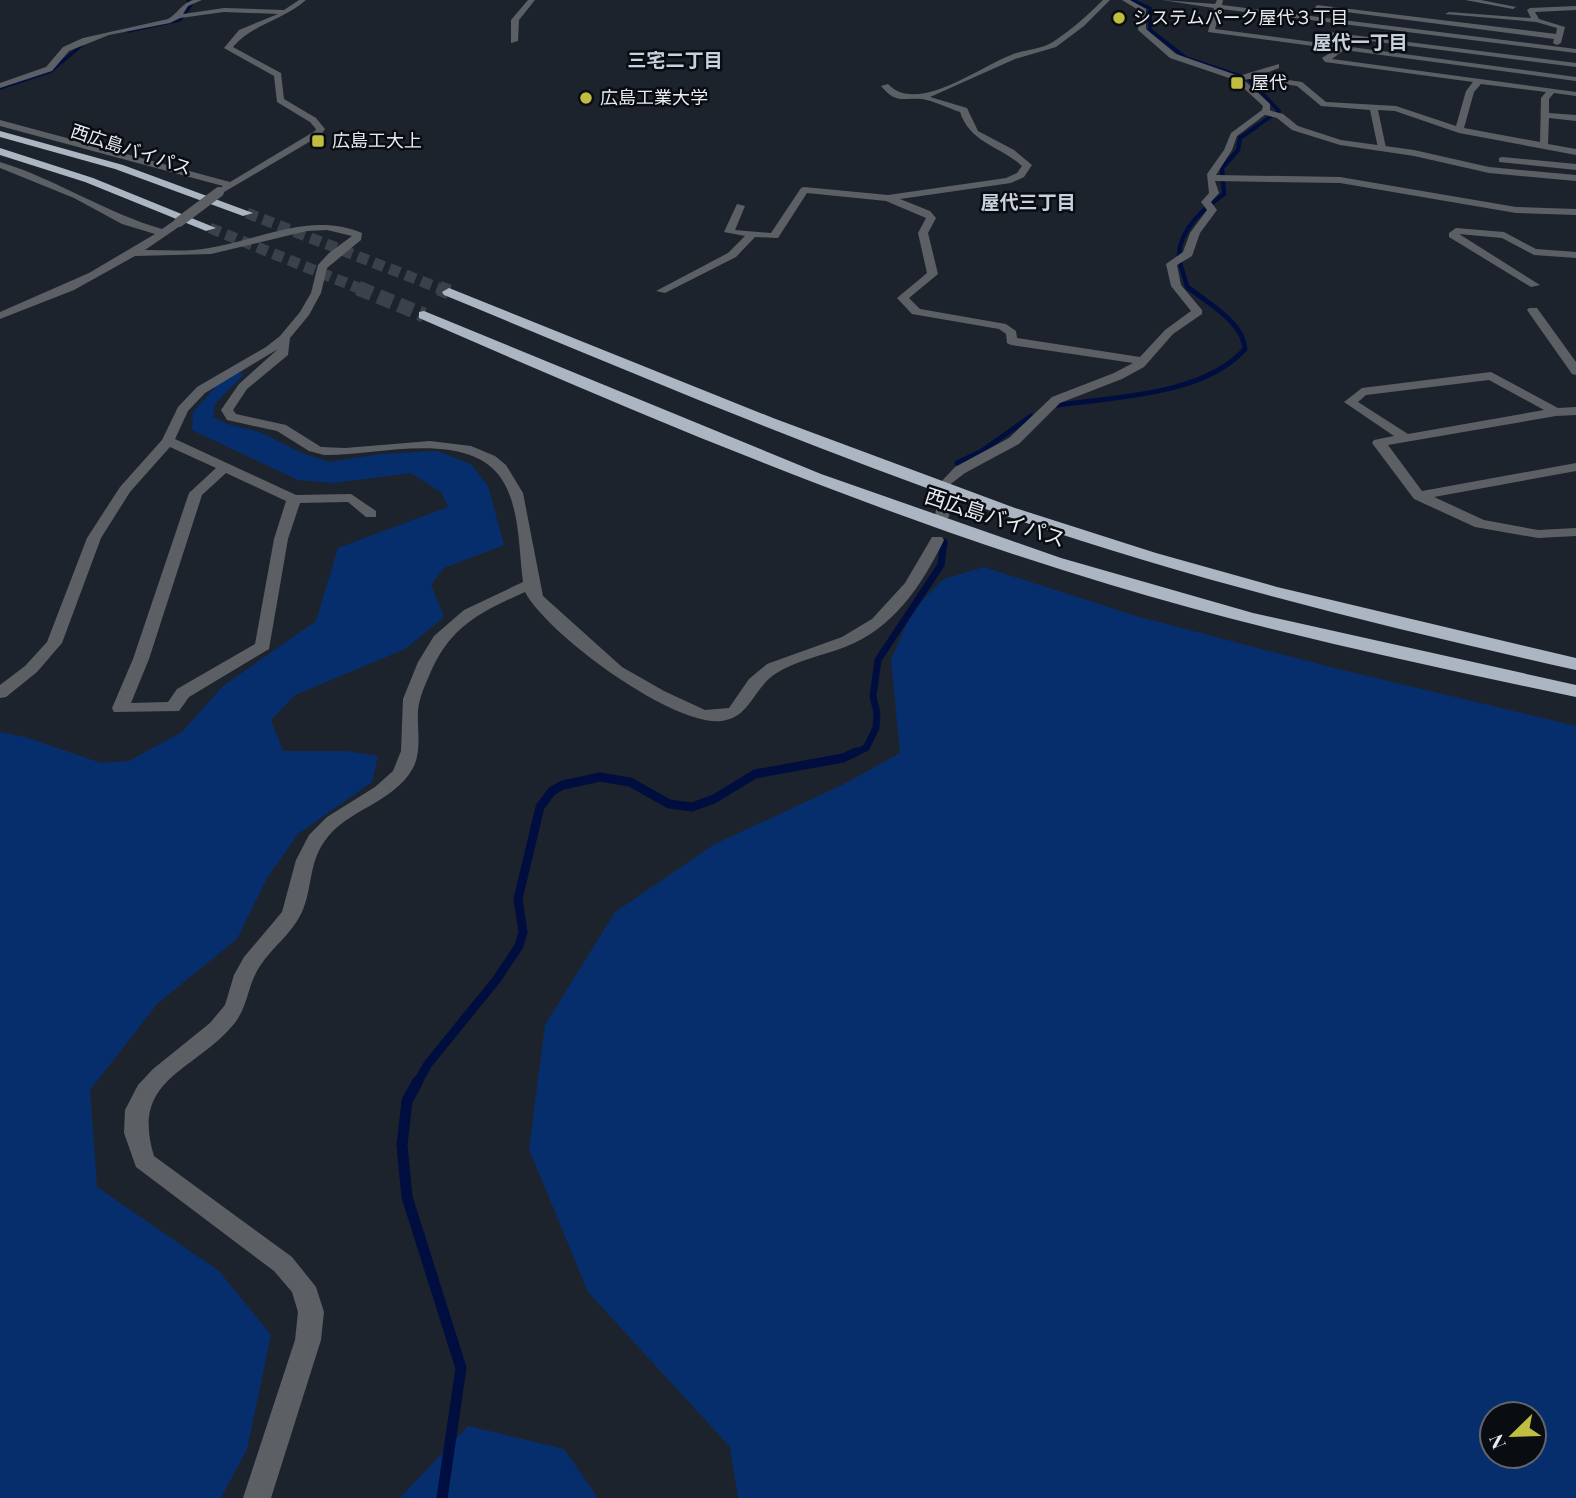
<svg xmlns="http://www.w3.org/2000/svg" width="1576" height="1498" font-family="'Playfair Display','Noto Sans JP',serif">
<rect width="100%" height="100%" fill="#1d232d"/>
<g fill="#072e6c" fill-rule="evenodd">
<path d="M238,372L244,374L215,404L213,417L227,424L260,432L304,454L329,462L381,454L437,451L471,464L488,486L504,545L444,568L431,585L444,617L405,649L295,695L271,720L283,751H346L378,756L372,782L298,834L267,878L237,939L158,1003L90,1090L97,1187L219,1271L271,1335L247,1449L221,1498H0V732L25,737L101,763L129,761L182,732L223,686L316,621L338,548L448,507L442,493L411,473L334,483L298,480L192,430L193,412L221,381Z"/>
<path d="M984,567L1136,616L1334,668L1576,726V1498H738L730,1447L588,1292L529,1149L545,1025L615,912L715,844L844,784L900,753L891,660L913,609L944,579ZM1492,1414H1534V1456H1492Z"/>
<path d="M468,1426L564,1449L598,1498H400Z"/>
</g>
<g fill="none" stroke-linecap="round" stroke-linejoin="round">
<g stroke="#000e3f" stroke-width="3.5">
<path d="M1131,0L1150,8V30L1186,58L1249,79L1279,111L1254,128"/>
<path d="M128,31L180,20L191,5L188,0"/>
<path d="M0,88L51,71L82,45"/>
</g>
<path stroke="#000e3f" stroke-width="4.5" d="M1191,290L1187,287C1185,277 1179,264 1179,255C1180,228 1205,208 1224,194L1222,168L1238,150L1240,138L1256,127"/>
<g stroke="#000e3f" stroke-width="5">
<path d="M1058,405C1116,397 1204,395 1245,349C1243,322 1209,304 1189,288"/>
<path d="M957,463L982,451L1031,416"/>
</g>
<path stroke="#000e3f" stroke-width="7" d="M852,754L866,748L876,728L877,713L873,696L878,660L941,565L944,542"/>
<path stroke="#000e3f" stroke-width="9" d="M417,1083L428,1064L497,979L519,946L523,932L518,899L540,807L552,791L563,785L600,777L630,782L669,804L692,807L714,799L755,774L843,758L856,752"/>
<path stroke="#000e3f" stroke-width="11" d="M418,1081L407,1101L402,1145L407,1197L461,1368L442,1498"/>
<g stroke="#3b414b" stroke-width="11" stroke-dasharray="11 6" stroke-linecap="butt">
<path d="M247,213L444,290"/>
<path d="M210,228L363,290"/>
</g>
<g stroke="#3b414b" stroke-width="15" stroke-dasharray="15 7" stroke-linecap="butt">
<path d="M358,288L424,315"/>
<path d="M439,288L449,292"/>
</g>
<g fill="#5c6065" fill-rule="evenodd">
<path d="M193,0H202L188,6L183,14L224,8L284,10L299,0H306C284,20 252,24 233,47L281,73L284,99L316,118L325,129L321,135L219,195L214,192L223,186L0,126V120L230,182L315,131L316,129L310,122L277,102L274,76L224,48L239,30L278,14L224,12L180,18L170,23L109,35L69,51L52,71L0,88V83L46,67L63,47L83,38L168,19C178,13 181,4 193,0Z"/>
<path d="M528,0H535L519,20L518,41L511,43V20Z"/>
<path d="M1103,0H1110L1084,26L1056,47L1015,59L930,97L967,108L978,131L1014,150L1032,165L1024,177L1011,183L900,199L930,211L936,218L928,233L938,274L909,298L920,309L1006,324L1016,331L1017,338L1140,357L1165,330L1191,311L1171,286L1166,264L1183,252L1190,233L1207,210L1201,202L1209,193L1207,174L1224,150L1231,133L1262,110L1263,106L1235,80L1170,58L1138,30L1140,11L1122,0H1130L1146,9V29L1176,54L1239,76L1279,64V68L1259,76L1302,82L1326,102L1396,106L1456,126L1466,91L1473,82L1325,62L1322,58L1336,49L1208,32L1214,8L1162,0L1215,4L1217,0H1223L1222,5L1576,49V53L1221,9L1215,29L1576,77V81L1344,50L1332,59L1576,92V96L1554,93L1549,99V113L1576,115V121L1549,118L1548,144L1576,149V155L1459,133L1395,111L1378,110L1386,148L1382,151L1378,148L1370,110L1321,106L1297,86L1250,79L1244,80L1270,104V111L1237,136L1232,150L1216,175L1340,177L1516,207L1576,209V215L1516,213L1340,183L1215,181L1219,193L1211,202L1217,210L1200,233L1192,256L1177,265L1181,285L1202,310V314L1173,334L1144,367L1122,379L1060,403L1019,444L965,473L948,486L941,482L955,467L1009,438L1052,397L1114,373L1133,363L1011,345L1007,343L1006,334L999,329L912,314L897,298L927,273L918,233L926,218L886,201L807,193L778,238L755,237L736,257L665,293L656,291L728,253L745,236L724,232L737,204L745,206L735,230L771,233L801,188L804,187L888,195L1006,178L1017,173L1022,166C1000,146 970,143 960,112C948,108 934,101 922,99C902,97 897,105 881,86L888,84C917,115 979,67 1011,55C1025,49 1040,50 1053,42C1071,30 1088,15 1103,0ZM1481,84L1546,92L1541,98L1540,142L1464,128L1474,92Z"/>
<path d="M1465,0H1481L1516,7L1513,9Z"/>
<path d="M1317,5L1556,34L1557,28L1536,22L1445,14L1449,12L1531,18L1527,10L1530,8L1576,6V10L1535,12L1539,19L1565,27L1561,43L1557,45L1553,43L1554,39L1315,8Z"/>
<path d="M1328,32L1576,63V67L1331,36Z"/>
<path d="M1502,157L1576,164V170L1499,162V158Z"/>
<path d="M0,162C56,179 106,213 162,229L175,220H183V224L145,250C166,250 188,252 209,248C260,240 311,211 362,233L361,240L327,268L321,293L309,315L290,338L288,355L247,389L233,410L236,414L286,425L321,447L345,448L430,441L471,446L495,456L506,465L523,493L543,596L622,667L664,691L705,710L729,708L749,679L767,664L842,637L872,619L905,583L932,537H942L944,540C922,585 893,629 845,647C822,656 796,660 775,674C753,689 750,718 721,721C672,726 547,634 525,592C480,612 449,627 429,676C424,687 419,699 418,711C417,730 422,751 413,768C393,804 346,809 324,842C309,863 312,890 302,912C292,934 272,947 260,966C247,985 249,1005 234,1024C193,1073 130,1078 154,1156L292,1257L316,1287L324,1312L321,1340L271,1498H243L295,1340L298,1312L292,1292L274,1271L136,1167L124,1133L125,1110L138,1085L153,1069L210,1023L225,1005L234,975L244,957L282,912L296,860L309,835L327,817L375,787L393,771L401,751L403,699L418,662L434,636L464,610L523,582C519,552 520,519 508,491C481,424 379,456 324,455L309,451L277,431L227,420L221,410L239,384L278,349L205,393L188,411L175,439L296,495L351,494L376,511V517H366L348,502L300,503L288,539L269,649L189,697L179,711L114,712L112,708L133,659L189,493L216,468L170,447L130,492L101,538L62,643L37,672L6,697L0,698V685L25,666L47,642L87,538L120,487L162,440L178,407L197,387L266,347L280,336L300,312L311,293L318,265L329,253L352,236L327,230L307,231L211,254L135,256L74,290L0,319V312L89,273L155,234L122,224L74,198L0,168ZM226,473L286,501L274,539L255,644L177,689L168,702L131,703L149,659L202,495Z"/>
<path d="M1456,228L1504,232L1536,249L1576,252V258L1534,255L1502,238L1459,234L1540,285L1531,287L1449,237V233Z"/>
<path d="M1529,308H1537L1576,362V375L1572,374L1527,310Z"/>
<path d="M1491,372L1558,408L1576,407V415L1556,416L1388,445L1422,491L1576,463V471L1434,497L1484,520L1538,530L1576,528V536L1538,538L1475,527L1414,499L1372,443L1374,440L1394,436L1344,402L1362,388ZM1489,380L1544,410L1408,434L1358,402L1366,395Z"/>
<path d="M944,498L951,502L949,517L942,521L935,517L937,502Z"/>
</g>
<path fill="#5c6065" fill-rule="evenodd" d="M1265,109L1283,114L1298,126L1341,140L1414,150L1489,167L1576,175V181L1489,173L1414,156L1340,145L1292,130L1277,118L1262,114Z"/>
<g fill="#acb5c2" fill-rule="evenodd">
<path d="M0,131L123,165L253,213L243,216L115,169L0,137Z"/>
<path d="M0,148L93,178L216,228L206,231L85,182L0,155Z"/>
<path d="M449,288L773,418L1015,508L1156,553L1277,587L1576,658V670C1383,627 1190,579 1003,515C813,450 629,371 444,295L442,292Z"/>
<path d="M424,311L821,474L1061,558L1253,613L1576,685V697C1420,664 1264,631 1111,585C874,514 646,417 419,318V312Z"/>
</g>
<path stroke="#5c6065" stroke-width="10" d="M179,222L219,192"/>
</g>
<g fill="#c0be40" stroke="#090c11" stroke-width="2.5">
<circle cx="1119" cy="18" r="7"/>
<rect x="1230" y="76" width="14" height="14" rx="3.5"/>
<circle cx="586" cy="98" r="7"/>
<rect x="311" y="134" width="14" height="14" rx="3.5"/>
</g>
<g text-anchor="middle" stroke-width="5" stroke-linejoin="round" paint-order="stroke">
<g font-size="18" fill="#e7ebf2" stroke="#090c11" text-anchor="start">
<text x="1133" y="24">システムパーク屋代３丁目</text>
<text x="1251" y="89">屋代</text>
<text x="600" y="104">広島工業大学</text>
<text x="332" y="147">広島工大上</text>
</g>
<g font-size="18" fill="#e7ebf2" stroke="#090c11">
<text transform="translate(131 150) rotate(18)" y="6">西広島バイパス</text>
</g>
<g font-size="19" font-weight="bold" fill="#c9d1df" stroke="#090c11">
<text x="1360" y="49">屋代一丁目</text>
<text x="675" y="67">三宅二丁目</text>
<text x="1028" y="209">屋代三丁目</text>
</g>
<g font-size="21" fill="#e7ebf2" stroke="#090c11">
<text transform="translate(995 518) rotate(18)" y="7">西広島バイパス</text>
</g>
</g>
<g transform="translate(1513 1435) rotate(247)"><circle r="33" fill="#090c11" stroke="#62656b" stroke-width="2"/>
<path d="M0-5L12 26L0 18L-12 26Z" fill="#c0be40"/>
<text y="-10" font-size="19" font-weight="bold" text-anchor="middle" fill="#e7ebf2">N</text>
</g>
</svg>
